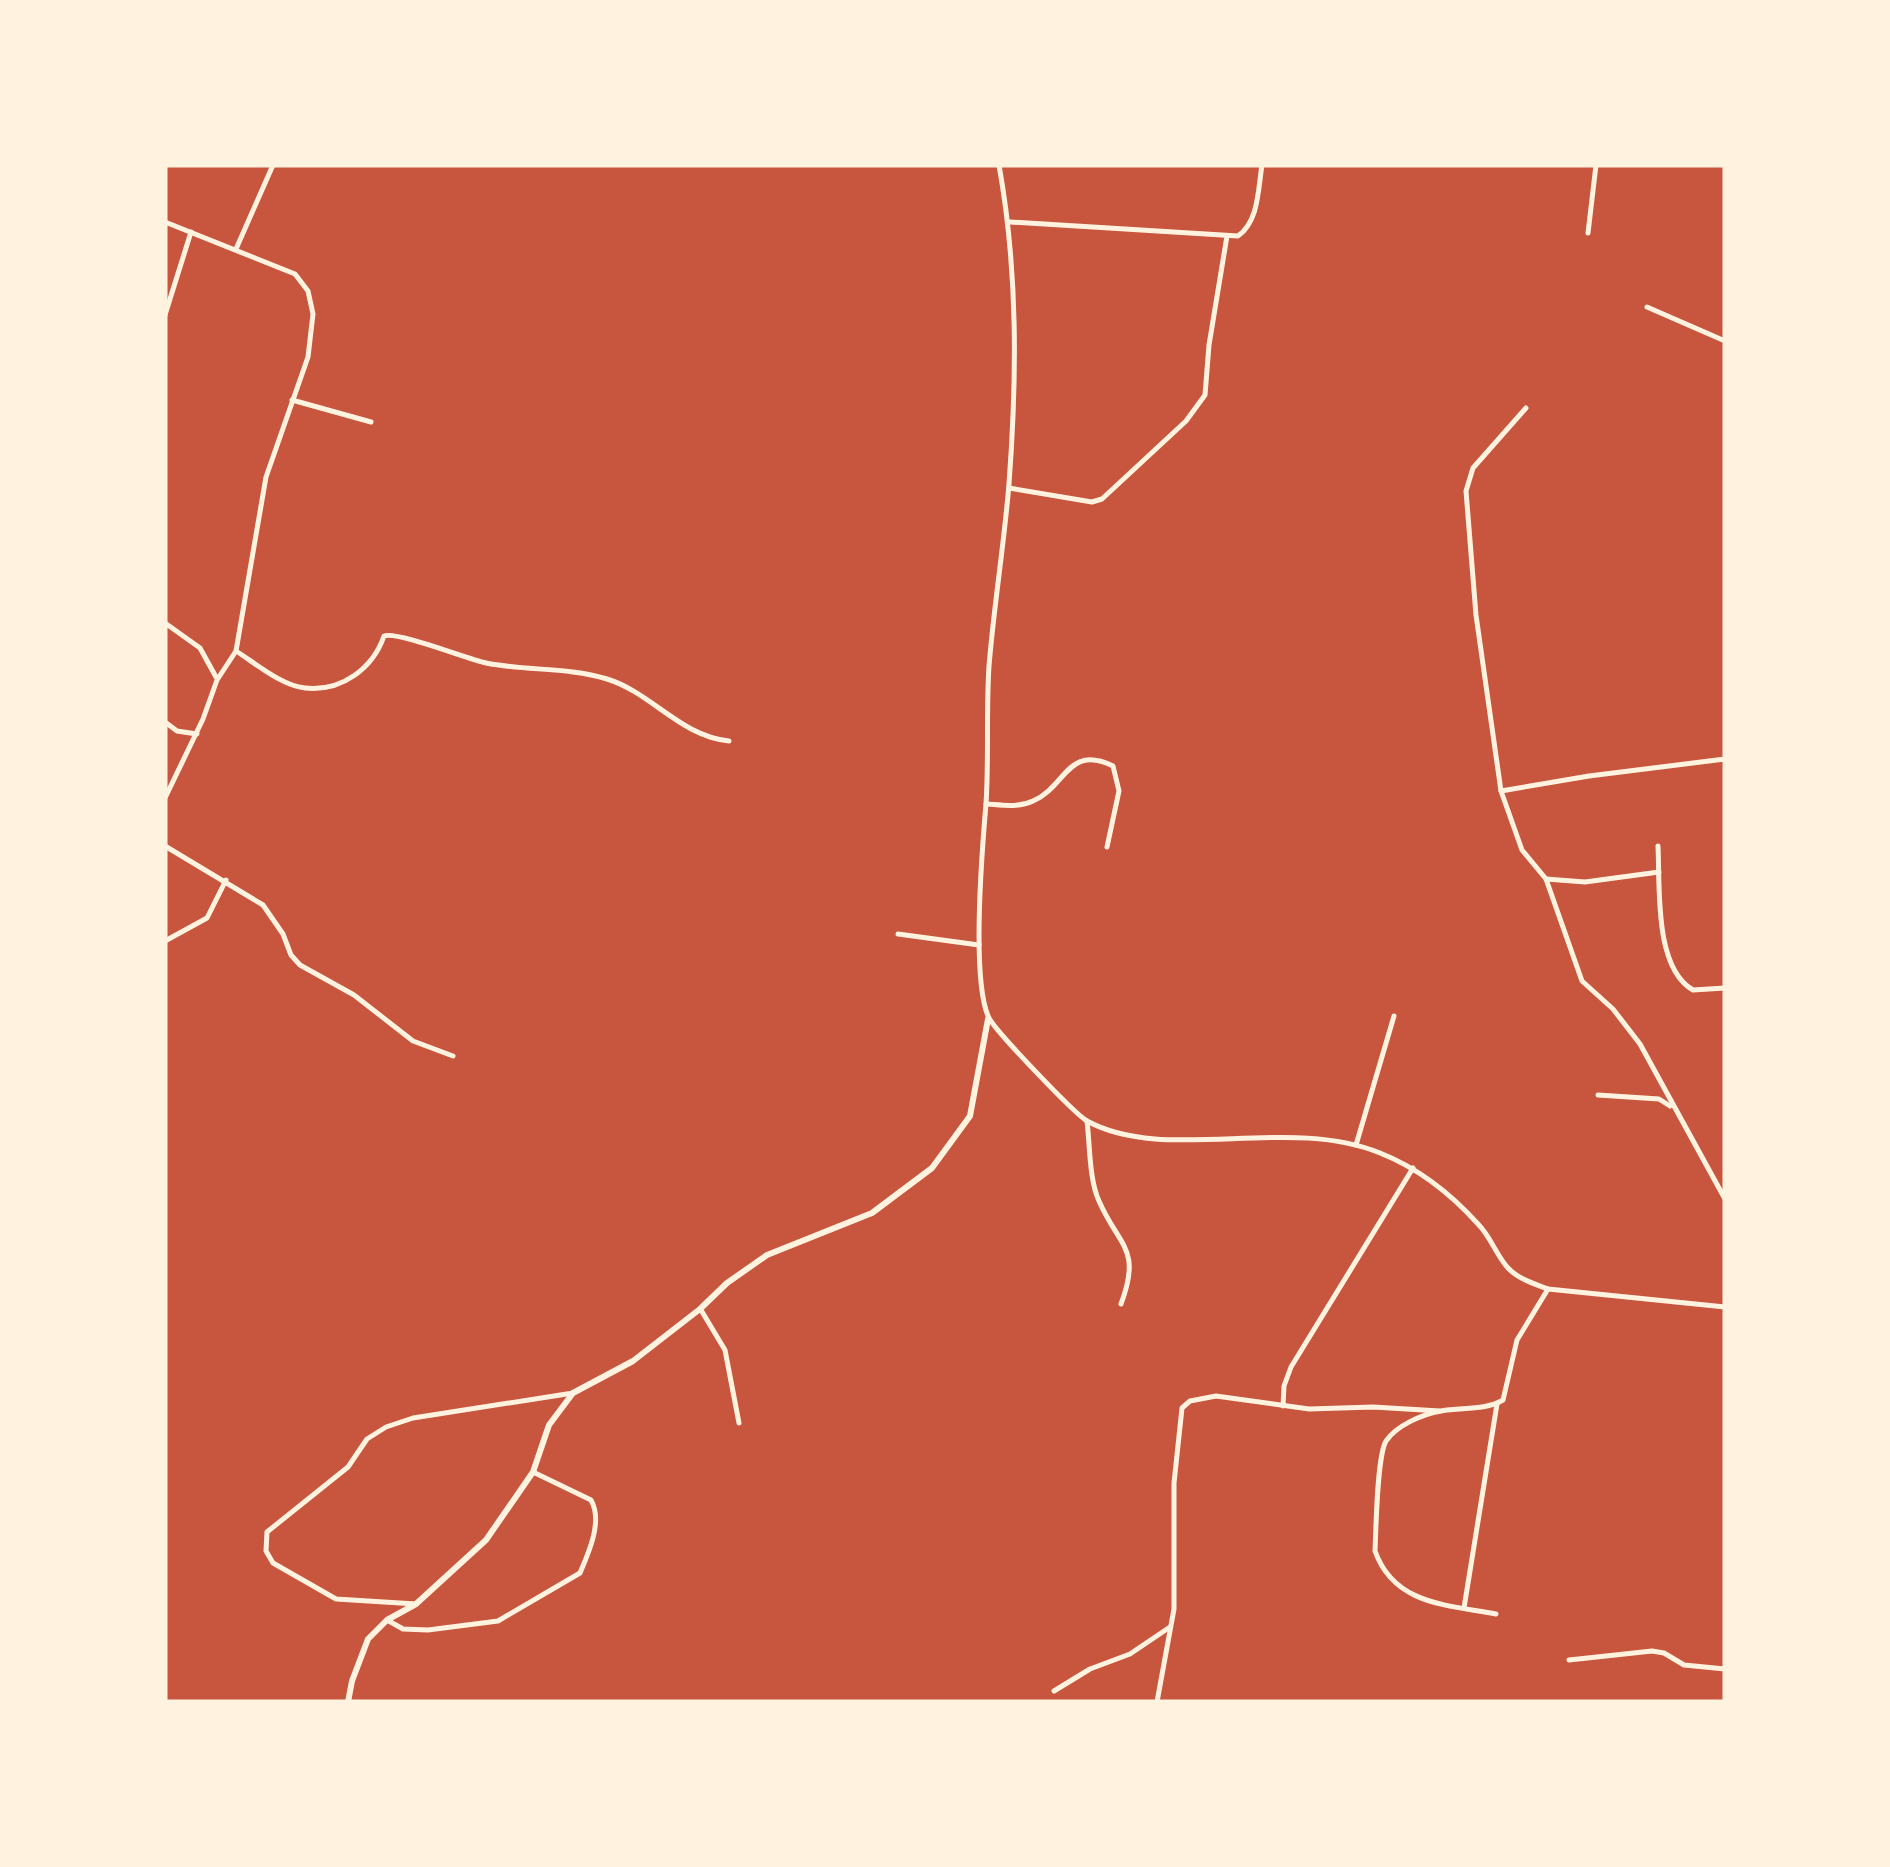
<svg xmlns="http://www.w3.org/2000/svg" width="1890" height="1867" font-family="'Playfair Display',serif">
<rect width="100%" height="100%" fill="#c8553d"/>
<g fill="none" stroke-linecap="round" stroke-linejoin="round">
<g stroke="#fff3e0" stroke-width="5">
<path d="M999,165C1018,271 1017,377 1009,484C1004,545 994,605 989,666C986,712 989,758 986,804C982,850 972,977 988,1016C993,1029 1074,1113 1087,1121C1166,1164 1287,1115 1380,1153C1418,1168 1451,1194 1478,1224C1491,1237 1496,1255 1508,1268C1518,1279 1535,1284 1548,1289L1725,1307"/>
<path d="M165,222L295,274L308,291L313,314L308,357L266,477L236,651L217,680L203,719L165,798"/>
<path d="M1010,222L1238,236C1259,221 1258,189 1262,165"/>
<path d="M1588,233L1596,165"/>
<path d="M236,249L273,165"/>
<path d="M1647,307L1725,341"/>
<path d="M165,315L191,232"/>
<path d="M292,400L371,422"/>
<path d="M1526,408L1473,468L1466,491L1476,615L1501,791L1522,850L1546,879L1582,981L1613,1009L1640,1044L1725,1199"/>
<path d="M1009,488L1092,502L1102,499L1186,421L1205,395L1209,345L1227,236"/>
<path d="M165,623L200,648L216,677"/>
<path d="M236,651C255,663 282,686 305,688C342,692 373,668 384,636C397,631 467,659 486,663C526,671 568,667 607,679C652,693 680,736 729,741"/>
<path d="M165,722L177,731L197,734"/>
<path d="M1501,791L1589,776L1725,759"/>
<path d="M986,804C1002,805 1018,808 1033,801C1067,786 1067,744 1113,766L1119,791L1107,847"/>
<path d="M165,846L263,905L283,934L291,955L300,965L354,995L413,1041L453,1056"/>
<path d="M1658,846C1660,887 1654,968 1693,990L1725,988"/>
<path d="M1546,879L1585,882L1659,872"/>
<path d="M898,934L979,945"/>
<path d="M165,941L207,918L226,880"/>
<path d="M1598,1095L1659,1099L1670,1106"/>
<path d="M1087,1121C1090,1145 1089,1179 1099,1201C1119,1247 1142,1248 1121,1304"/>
<path d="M1356,1145L1394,1016"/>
<path d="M701,1310L725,1350L739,1423"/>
<path d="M1283,1406L1284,1386L1291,1367L1413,1168"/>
<path d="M416,1604L336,1599L273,1563L266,1551L267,1532L348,1467L367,1439L386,1427L413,1418L573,1393"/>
<path d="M1464,1608L1497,1404"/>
<path d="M1496,1614C1448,1605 1394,1605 1375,1551C1376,1530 1377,1456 1386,1441C1397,1425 1423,1414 1441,1411C1462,1407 1484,1411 1503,1400L1517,1340L1548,1289"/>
<path d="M387,1620L403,1629L428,1630L498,1621L580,1573C589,1552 603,1521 591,1500L533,1472"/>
<path d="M1569,1660L1652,1651L1664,1653L1684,1665L1725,1669"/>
<path d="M1054,1691L1090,1669L1130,1654L1170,1627"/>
<path d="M1157,1702L1174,1609V1483L1182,1408L1190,1401L1216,1396L1309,1409L1373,1407L1440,1411"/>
</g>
<path stroke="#fff3e0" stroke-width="6" d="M348,1702L352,1681L368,1639L387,1620L416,1604L486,1540L533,1472L549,1425L573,1393L633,1361L700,1309L727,1283L767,1255L872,1213L932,1168L970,1116L988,1019"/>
</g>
<rect width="1890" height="1867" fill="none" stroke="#fff3e0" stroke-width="335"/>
</svg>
